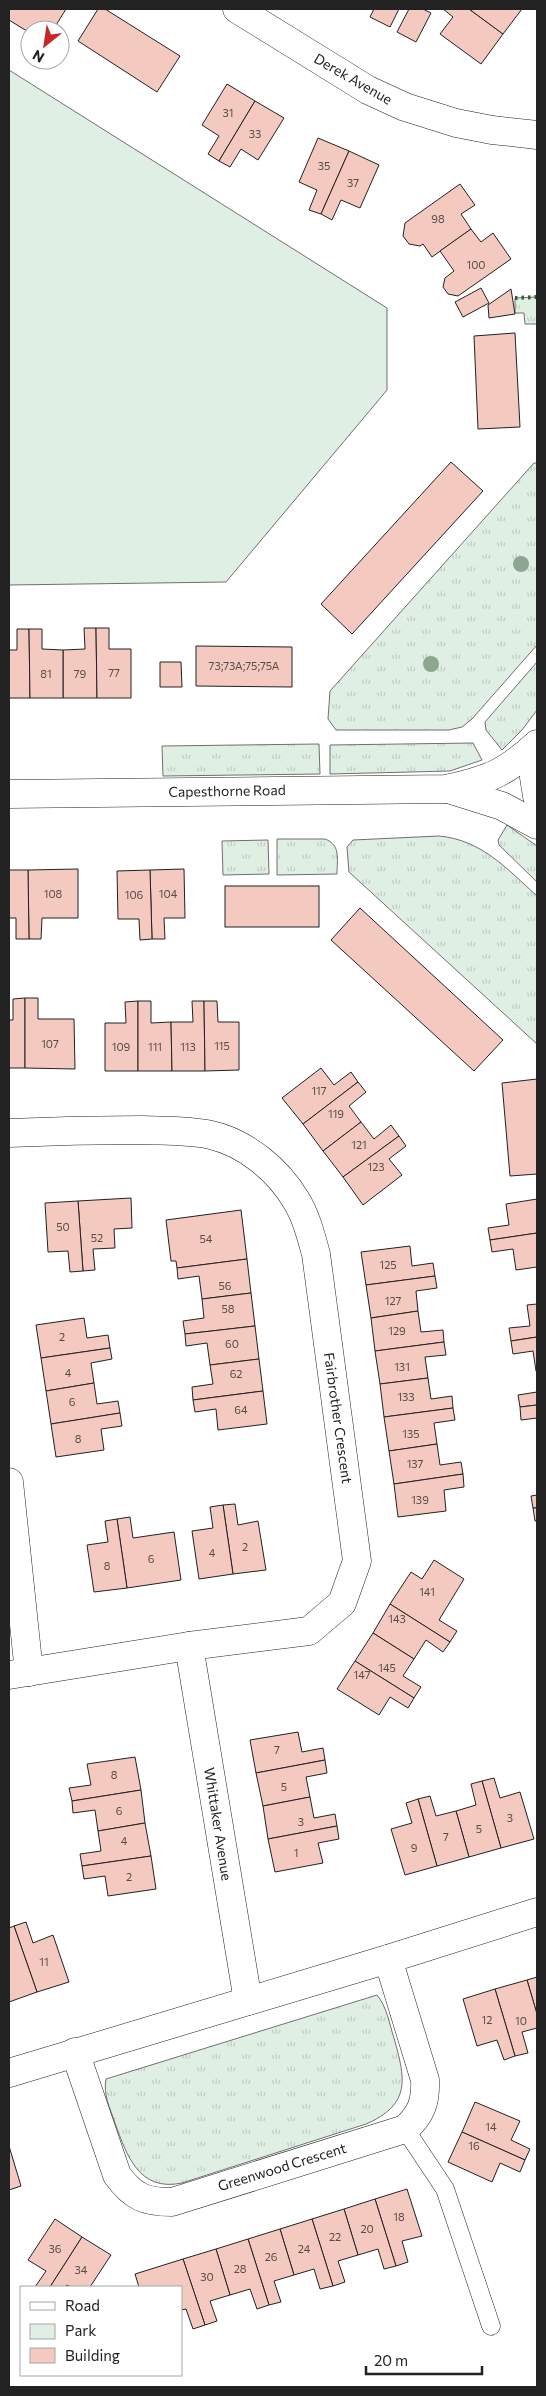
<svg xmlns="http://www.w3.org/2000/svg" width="546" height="2396" font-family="Commissioner,sans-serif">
<defs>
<pattern id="grass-tufts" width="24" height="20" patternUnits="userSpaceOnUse" patternTransform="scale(1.25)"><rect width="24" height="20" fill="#e0efe3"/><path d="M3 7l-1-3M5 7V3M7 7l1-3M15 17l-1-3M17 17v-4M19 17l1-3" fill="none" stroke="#c0cdc2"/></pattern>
</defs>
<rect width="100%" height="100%" fill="#fff"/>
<g fill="url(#grass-tufts)" stroke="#6f6f6f">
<path d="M537,297V324H525L524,313H515V298Z"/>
<path d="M534,463H537V645L472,719L462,727L449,730H336L328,719L330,691Z"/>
<path d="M537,662V710L522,730L502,750L486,730L485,722Z"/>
<path d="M473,743L482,760L450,771L330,774V745Z"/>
<path d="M319,744L320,774L163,776L162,746Z"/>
<path d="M507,825L537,846V882L499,845L498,840Z"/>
<path d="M439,836C482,840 507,869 537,896V1044L349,872L347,847L353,840Z"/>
<path d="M277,839H325C341,845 337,859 337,874L277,875Z"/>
<path d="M268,840L269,874L223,875L222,841Z"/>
<path d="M377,1995C387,2007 389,2023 394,2038C405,2078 412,2104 366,2124L182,2183C139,2192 127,2156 115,2123C110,2108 103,2095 106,2079Z"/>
</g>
<path fill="#e0efe3" stroke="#6f6f6f" d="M9,70L387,308V390L226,582L9,585Z"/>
<g fill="#f3c9c0" stroke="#222">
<path d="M9,9H66L53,30H30V33L9,20Z"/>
<path d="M98,9H105L180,56L157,92L78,41Z"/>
<path d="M374,9H399L390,27L370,17Z"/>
<path d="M409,9H423L431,13L416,42L397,32Z"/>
<path d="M443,9H469L503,34L481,64L440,34L453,17Z"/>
<path d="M469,9H522L503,34Z"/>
<path d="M227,84L255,101L219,161L208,154L219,136L202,125Z"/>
<path d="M255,101L284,118L258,160L241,149L230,167L219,161Z"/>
<path d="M318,138L349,151L321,214L309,210L317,190L299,182Z"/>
<path d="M349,151L379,165L360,208L341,200L332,220L321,214Z"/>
<path d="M460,184L475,205L461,214L471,229L432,257L423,244L420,246L409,244L403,236L405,223Z"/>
<path d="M471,229L481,242L493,233L511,259L458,296L448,294L443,287L445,278L454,271L440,251Z"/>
<path d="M481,288L489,303L463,317L455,302Z"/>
<path d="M511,289L515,314L489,318L488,305Z"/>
<path d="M515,333L520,427L478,429L474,336Z"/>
<path d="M451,462L483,491L352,634L321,604Z"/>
<path d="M84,628H96L97,698H63V650L85,649Z"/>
<path d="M96,628H109V649H131V698H97Z"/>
<path d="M17,629H29L30,698H9V650H17Z"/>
<path d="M29,629H42V649L63,650V698H30Z"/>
<path d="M196,646L292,647V687L196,686Z"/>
<path d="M160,662H181L182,687H160Z"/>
<path d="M78,869V918H42L41,939H29L28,870Z"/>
<path d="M184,869L185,918H164L165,939H152L150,870Z"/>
<path d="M9,870H28L29,939H16V918H9Z"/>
<path d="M150,870L152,939L140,940L139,919H118L117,871Z"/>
<rect x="225" y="886" width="94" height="41"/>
<path d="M360,908L503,1040L474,1071L331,940Z"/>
<path d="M25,998V1068H9V1020H13V999Z"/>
<path d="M25,998H38V1019H74L75,1069L25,1068Z"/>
<path d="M138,1001V1071H105V1023H126L125,1002Z"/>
<path d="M138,1001H151V1023L171,1022L172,1071H138Z"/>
<path d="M192,1001H204L205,1071H172L171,1022H193Z"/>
<path d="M204,1001H217L218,1022H239V1070L205,1071Z"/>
<path d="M321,1068L334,1085L351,1072L358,1082L303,1124L282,1098Z"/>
<path d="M537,1079V1174L510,1176L502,1083Z"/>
<path d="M358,1082L366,1092L349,1106L361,1122L323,1151L303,1124Z"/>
<path d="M361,1122L374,1139L391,1125L399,1136L343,1177L323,1151Z"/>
<path d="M399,1136L406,1146L389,1159L402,1175L363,1205L343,1177Z"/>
<path d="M131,1198L132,1228L114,1229L115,1248L93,1249L95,1270L83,1271L78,1201Z"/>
<path d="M537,1199V1233L490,1240L488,1228L509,1225L506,1204Z"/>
<path d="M78,1201L83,1271L70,1272L68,1251L48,1252L45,1203Z"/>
<path d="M241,1210L247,1259L177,1268L176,1261H171L166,1220Z"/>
<path d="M537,1233V1267L516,1270L513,1249L492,1252L490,1240Z"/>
<path d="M410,1246L412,1266L433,1263L435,1276L366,1285L361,1252Z"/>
<path d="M247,1259L251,1293L202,1299L199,1276L178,1279L177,1268Z"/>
<path d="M435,1276L437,1288L416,1291L418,1311L371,1318L366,1285Z"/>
<path d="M251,1293L255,1326L185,1334L183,1321L204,1318L202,1299Z"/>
<path d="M537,1304V1337L511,1341L509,1328L530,1326L527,1305Z"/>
<path d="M418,1311L421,1332L443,1330L444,1342L375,1351L371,1318Z"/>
<path d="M84,1318L87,1338L108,1335L110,1348L41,1358L36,1325Z"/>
<path d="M255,1326L259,1359L210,1365L207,1343L186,1346L185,1334Z"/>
<path d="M537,1337V1371H536L533,1351L513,1354L511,1341Z"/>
<path d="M444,1342L446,1355L425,1357L428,1378L380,1384L375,1351Z"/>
<path d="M110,1348L112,1359L91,1363L94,1383L46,1391L41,1358Z"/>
<path d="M259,1359L263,1391L193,1400L192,1387L213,1384L210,1365Z"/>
<path d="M428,1378L431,1399L452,1396L453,1408L384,1417L380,1384Z"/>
<path d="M94,1383L97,1404L118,1401L120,1413L51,1424L46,1391Z"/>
<path d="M263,1391L267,1424L218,1430L216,1409L195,1412L193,1400Z"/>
<path d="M537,1392V1405L520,1407L518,1395Z"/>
<path d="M537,1405V1418L521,1420L520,1407Z"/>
<path d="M453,1408L455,1420L434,1423L437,1444L389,1451L384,1417Z"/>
<path d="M120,1413L122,1426L101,1429L104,1450L56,1457L51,1424Z"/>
<path d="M437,1444L440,1465L461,1462L463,1474L394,1484L389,1451Z"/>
<path d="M463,1474L464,1487L444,1490L446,1511L398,1517L394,1484Z"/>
<path d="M537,1495V1508H533L531,1496Z"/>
<path d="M235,1504L238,1525L258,1521L266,1570L233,1574L223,1505Z"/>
<path d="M223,1505L233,1574L199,1579L192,1531L213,1528L210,1507Z"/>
<path d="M533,1508H537V1521H535Z"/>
<path d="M130,1517L133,1538L174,1532L181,1580L127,1588L117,1519Z"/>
<path d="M117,1519L127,1588L94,1592L87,1545L108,1542L105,1521Z"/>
<path d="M434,1560L464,1579L439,1620L457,1631L450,1642L390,1604L411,1572L422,1579Z"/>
<path d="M390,1604L450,1642L443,1652L426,1640L414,1659L373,1633Z"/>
<path d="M373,1633L414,1659L403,1676L421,1687L414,1698L355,1661Z"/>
<path d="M355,1661L414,1698L408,1708L390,1697L379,1715L337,1689Z"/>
<path d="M298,1732L302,1752L323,1748L325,1760L256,1773L250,1740Z"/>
<path d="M135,1757L141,1790L72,1801L69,1788L91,1785L87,1764Z"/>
<path d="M325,1760L327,1773L306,1777L310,1797L263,1806L256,1773Z"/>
<path d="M494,1778L500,1798L520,1792L534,1839L501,1848L482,1781Z"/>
<path d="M482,1781L501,1848L469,1857L456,1811L476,1805L471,1784Z"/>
<path d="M141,1790L145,1823L98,1831L95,1810L73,1813L72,1801Z"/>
<path d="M430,1796L436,1816L456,1811L469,1857L437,1866L418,1799Z"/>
<path d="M310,1797L314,1818L335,1814L337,1826L268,1839L263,1806Z"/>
<path d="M418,1799L437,1866L405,1875L391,1829L412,1823L406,1803Z"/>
<path d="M145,1823L151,1856L82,1866L80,1854L101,1851L98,1831Z"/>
<path d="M337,1826L339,1839L318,1843L323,1863L275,1872L268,1839Z"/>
<path d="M151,1856L156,1889L108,1896L105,1876L84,1879L82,1866Z"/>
<path d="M26,1922L33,1943L53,1935L69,1982L37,1992L14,1926Z"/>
<path d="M14,1926L37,1992L9,2002V1928Z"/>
<path d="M537,1977V2014L527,1980Z"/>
<path d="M527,1980L537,2014V2028L522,2032L528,2053L515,2056L495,1989Z"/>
<path d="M495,1989L515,2056L504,2060L497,2040L477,2046L463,1999Z"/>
<path d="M475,2102L520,2121L511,2140L530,2149L525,2160L462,2132Z"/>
<path d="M462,2132L525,2160L520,2172L500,2163L492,2182L448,2162Z"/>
<path d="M9,2146L21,2186L9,2190Z"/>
<path d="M407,2189L422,2236L402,2241L408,2262L396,2266L375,2199Z"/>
<path d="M375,2199L396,2266L384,2269L378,2249L358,2255L344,2209Z"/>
<path d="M344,2209L358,2255L338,2261L345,2282L333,2286L312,2219Z"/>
<path d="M55,2219L82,2237L50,2287H35L46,2271L28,2260Z"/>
<path d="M312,2219L333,2286L320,2289L314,2269L294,2275L280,2229Z"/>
<path d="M280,2229L294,2275L274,2281L281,2302L269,2305L248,2239Z"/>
<path d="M82,2237L111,2255L90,2287H71L67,2285L65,2287H50Z"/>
<path d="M248,2239L269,2305L257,2309L250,2289L230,2295L216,2249Z"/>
<path d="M216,2249L230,2295L210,2301L217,2321L205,2325L183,2259Z"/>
<path d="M183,2259L205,2325L193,2329L186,2309L181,2310V2287H139L135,2274Z"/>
</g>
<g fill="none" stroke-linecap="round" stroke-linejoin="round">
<defs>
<path id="lane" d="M405,2129L445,2189L491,2326"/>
<g id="street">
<path d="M237,9L368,90L405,107L456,123L492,130L537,135"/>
<path d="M9,1133C53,1131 98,1130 142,1130C165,1131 188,1130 211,1135C246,1143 278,1170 296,1200C306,1216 311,1236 316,1254L357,1561L342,1603L309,1631L189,1646L9,1675"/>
<path d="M9,1482L29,1672"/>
<path d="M189,1646L248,2001"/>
<path d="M75,2052L117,2175C133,2197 145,2202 172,2202L405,2129C421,2115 426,2102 425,2080L388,1959"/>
<path d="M9,2073L388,1959L537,1912"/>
</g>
<g id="secondary">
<path d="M537,748L534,777L537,796"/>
<path d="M448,789L502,806L537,825"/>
<path d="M9,794L446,789C488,780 506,773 537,744"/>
</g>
</defs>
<use href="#lane" stroke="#222" stroke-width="19"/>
<use href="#street" stroke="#222" stroke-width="29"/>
<use href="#secondary" stroke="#222" stroke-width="29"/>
<use href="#lane" stroke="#fff" stroke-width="18"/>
<use href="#street" stroke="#fff" stroke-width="28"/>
<use href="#secondary" stroke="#fff" stroke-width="28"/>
<path stroke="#2f5e38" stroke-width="4" stroke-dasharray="2.5 4" stroke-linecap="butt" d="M515,298L537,297"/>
</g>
<g fill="#8da692">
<circle cx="521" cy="564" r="8"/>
<circle cx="431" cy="664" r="8"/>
</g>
<g text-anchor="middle" stroke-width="4" stroke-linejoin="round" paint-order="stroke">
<g font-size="11" fill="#564c4a">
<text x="228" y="117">31</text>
<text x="255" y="138">33</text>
<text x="324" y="170">35</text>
<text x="353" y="187">37</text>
<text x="438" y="223">98</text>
<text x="476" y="269">100</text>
<text x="244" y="670">73;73A;75;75A</text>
<text x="114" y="677">77</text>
<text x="46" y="678">81</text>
<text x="80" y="678">79</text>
<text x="53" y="898">108</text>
<text x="168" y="898">104</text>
<text x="134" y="899">106</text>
<text x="50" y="1048">107</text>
<text x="222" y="1050">115</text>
<text x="121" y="1051">109</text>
<text x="155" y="1051">111</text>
<text x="188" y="1051">113</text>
<text x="319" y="1095">117</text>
<text x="336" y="1118">119</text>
<text x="359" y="1149">121</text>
<text x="376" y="1171">123</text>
<text x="63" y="1231">50</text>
<text x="97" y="1242">52</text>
<text x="206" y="1243">54</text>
<text x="388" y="1269">125</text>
<text x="225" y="1290">56</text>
<text x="393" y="1305">127</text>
<text x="228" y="1313">58</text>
<text x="397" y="1335">129</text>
<text x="62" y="1341">2</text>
<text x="232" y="1348">60</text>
<text x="402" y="1371">131</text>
<text x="68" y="1377">4</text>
<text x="236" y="1378">62</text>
<text x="406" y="1401">133</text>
<text x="72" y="1406">6</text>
<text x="241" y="1414">64</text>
<text x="411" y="1438">135</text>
<text x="78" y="1443">8</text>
<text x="415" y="1468">137</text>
<text x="420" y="1504">139</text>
<text x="245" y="1551">2</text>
<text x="212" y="1557">4</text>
<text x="151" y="1563">6</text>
<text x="107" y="1570">8</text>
<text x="427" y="1596">141</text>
<text x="397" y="1623">143</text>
<text x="387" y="1672">145</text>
<text x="362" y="1679">147</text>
<text x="277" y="1754">7</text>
<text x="114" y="1779">8</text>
<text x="284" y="1791">5</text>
<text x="119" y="1815">6</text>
<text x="510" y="1822">3</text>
<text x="301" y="1826">3</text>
<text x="479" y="1833">5</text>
<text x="446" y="1841">7</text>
<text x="124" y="1845">4</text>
<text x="414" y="1852">9</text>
<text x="296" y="1857">1</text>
<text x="129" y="1881">2</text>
<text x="44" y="1966">11</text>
<text x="487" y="2024">12</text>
<text x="521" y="2025">10</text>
<text x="491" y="2131">14</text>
<text x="474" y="2150">16</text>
<text x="399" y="2221">18</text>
<text x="367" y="2233">20</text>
<text x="335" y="2241">22</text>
<text x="55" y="2253">36</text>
<text x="304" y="2253">24</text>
<text x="271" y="2261">26</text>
<text x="240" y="2273">28</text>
<text x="81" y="2274">34</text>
<text x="207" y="2281">30</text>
</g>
<g font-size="14" fill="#222" stroke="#fff">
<text transform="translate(353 79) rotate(30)" y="5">Derek Avenue</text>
<text transform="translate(227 791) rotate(-1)" y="5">Capesthorne Road</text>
<text transform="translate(338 1418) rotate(82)" y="5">Fairbrother Crescent</text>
<text transform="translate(218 1824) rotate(81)" y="5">Whittaker Avenue</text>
<text transform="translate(282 2167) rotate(-17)" y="5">Greenwood Crescent</text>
</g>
</g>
<rect width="546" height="2396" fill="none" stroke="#222222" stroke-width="20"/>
<rect x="20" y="2286" width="162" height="90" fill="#ffffff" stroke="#a7a7a7"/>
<rect x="30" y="2302" width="25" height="8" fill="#ffffff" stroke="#a7a7a7"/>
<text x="65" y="2311" font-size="15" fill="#222222">Road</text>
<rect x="30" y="2324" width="25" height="15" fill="#e0efe3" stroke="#a7a7a7"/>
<text x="65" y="2336" font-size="15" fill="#222222">Park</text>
<rect x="30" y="2348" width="25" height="15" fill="#f3c9c0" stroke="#a7a7a7"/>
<text x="65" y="2361" font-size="15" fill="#222222">Building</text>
<g transform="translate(45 45) rotate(210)"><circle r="24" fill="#ffffff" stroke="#a7a7a7"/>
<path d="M0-4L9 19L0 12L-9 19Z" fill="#c62828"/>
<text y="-8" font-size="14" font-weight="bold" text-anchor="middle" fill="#222222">N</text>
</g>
<path d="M366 2366v8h116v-8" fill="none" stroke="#222222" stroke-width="2.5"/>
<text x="374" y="2366" font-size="15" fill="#222222" stroke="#ffffff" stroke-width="4" paint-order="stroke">20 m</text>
</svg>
